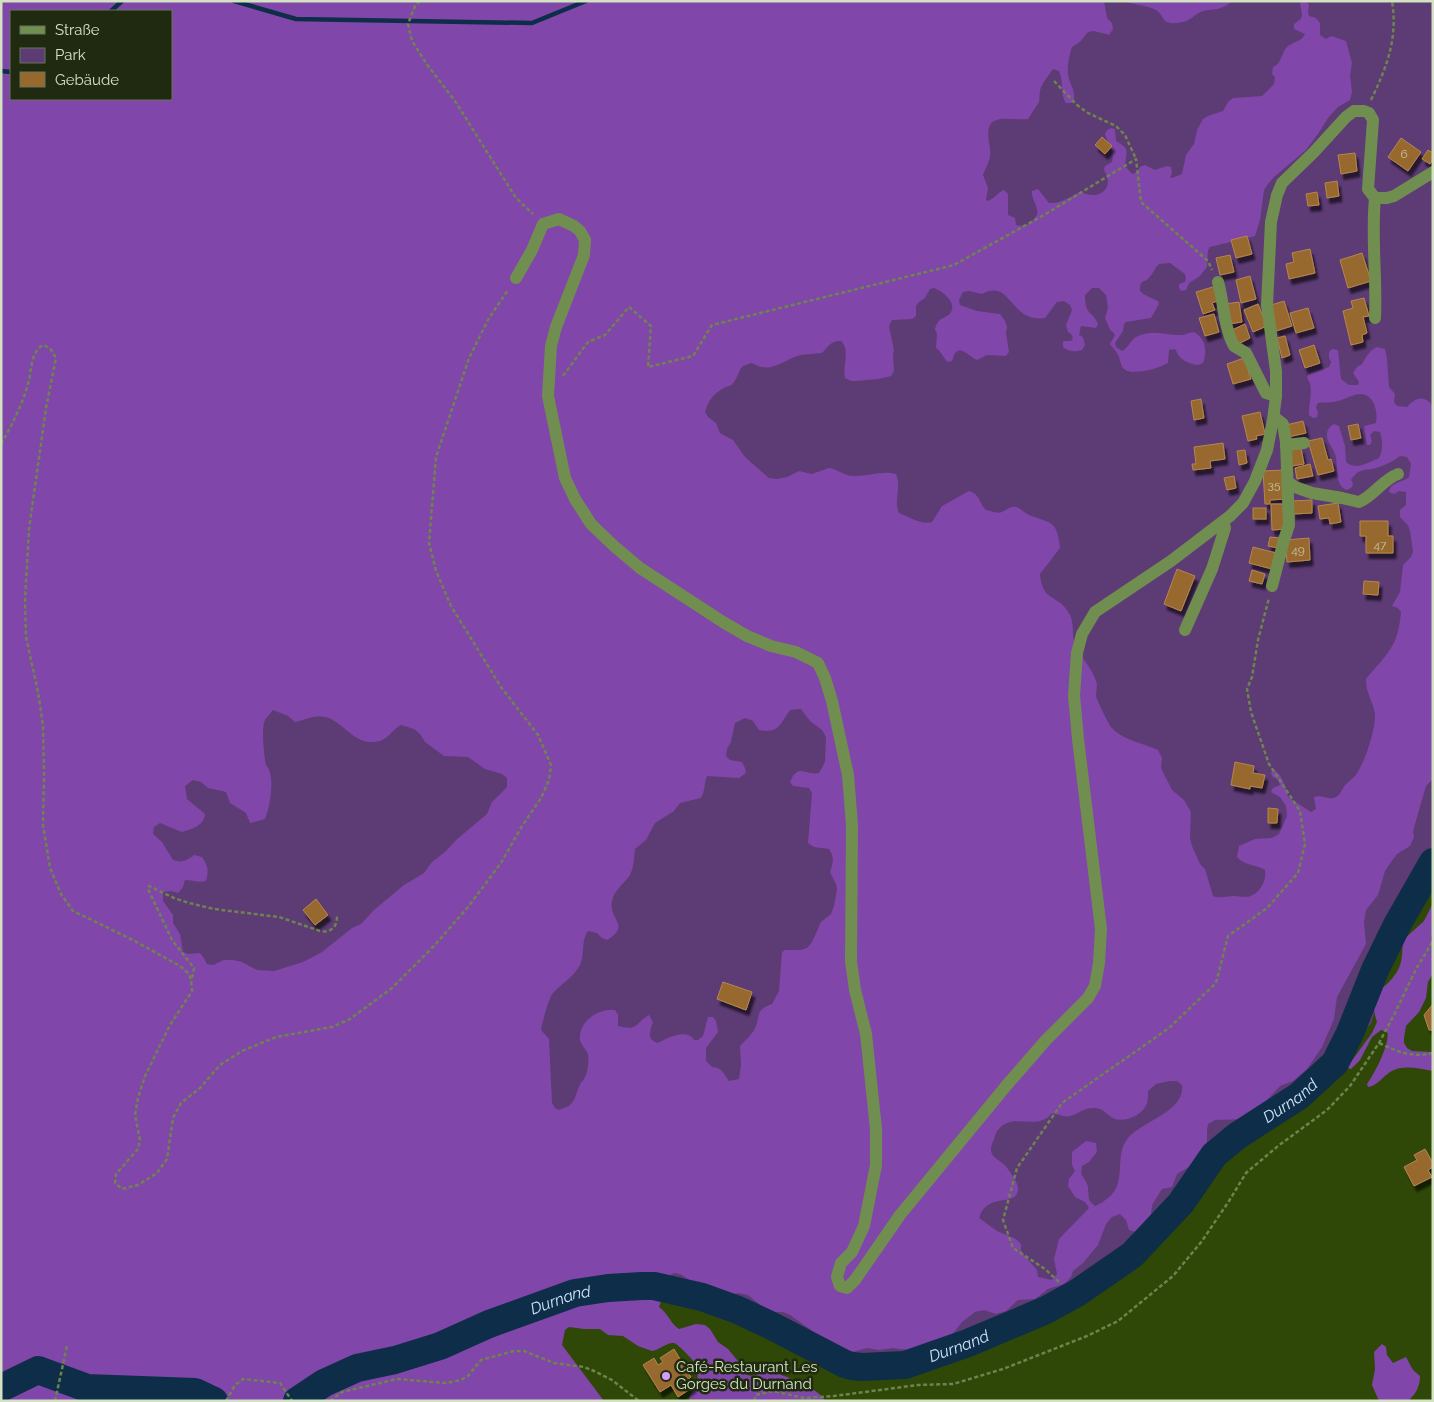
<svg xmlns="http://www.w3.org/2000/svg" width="1434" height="1402" font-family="Raleway,sans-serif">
<defs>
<filter id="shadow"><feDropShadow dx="3" dy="5.5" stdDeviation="1" flood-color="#0009"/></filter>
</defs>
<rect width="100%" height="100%" fill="#2f4807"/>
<path fill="#5d3b75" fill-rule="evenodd" d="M1,1H1433V877L1397,932L1371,1024L1220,1156L1136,1262L908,1371L832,1360L718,1306L654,1289L87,1388ZM11,11H171V99H11Z"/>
<g fill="#8146a9" fill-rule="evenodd">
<path d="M1,1H1104L1107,18L1112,23L1113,29L1109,35L1094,31L1088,32L1080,42L1072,47C1069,56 1067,66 1068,75C1070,85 1077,92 1073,103H1066C1060,96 1064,82 1059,71L1053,69L1043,83L1040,90L1039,102L1028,119C1019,120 1009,118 1000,119C980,123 992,144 990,156C989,163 985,169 983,175L988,188L986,200L988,201C995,198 997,193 1004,190L1008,194V215L1015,218L1016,225C1026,228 1032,222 1037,215C1039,206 1031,200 1032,191L1038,189L1049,203C1062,204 1070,196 1081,192C1098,201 1116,189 1104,170L1105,166L1112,162C1115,150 1108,144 1105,134C1107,129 1110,127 1115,129L1116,141C1131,150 1126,150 1125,166L1132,174L1137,172L1140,167L1145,165L1155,170L1167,166L1171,167L1172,173L1170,177L1172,178L1182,174L1186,155L1194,144L1197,130L1203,119L1208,116L1223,111L1228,102L1233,98L1262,96L1274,84L1275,77L1272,74L1273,67C1282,63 1281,54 1286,48C1292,41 1301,43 1305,34L1294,29V24L1301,19L1302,14L1300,3L1306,1L1309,5L1308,12L1309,16L1316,18L1320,23V35L1326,39L1331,36L1346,41L1352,63L1350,75L1352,92L1350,100L1338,107L1328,118L1318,134L1306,150L1274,177L1268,184L1264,190L1260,220L1255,236L1210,247L1208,250L1207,267L1200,276L1189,283L1186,290L1181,291L1179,288V284L1185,282L1186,279L1185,274L1170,263L1159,264C1152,271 1152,279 1142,282L1140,286V291L1145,295L1158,301L1159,304L1151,318L1126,322L1124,324L1123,331L1115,343L1116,347L1122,351C1128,348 1130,341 1136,337C1154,328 1166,336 1183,335C1188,334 1193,330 1197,334C1206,341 1207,353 1203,363L1198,365C1189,364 1178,359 1176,350L1174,349L1169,350L1168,363C1160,368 1130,377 1123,368C1120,364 1120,357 1117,353C1115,350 1112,347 1110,344L1115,335L1113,332L1110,330L1105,318L1108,308L1106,295L1099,288H1092L1085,295C1085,316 1092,310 1098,324L1096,328L1081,326L1079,335L1083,337L1085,345L1082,350C1075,352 1069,352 1063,347V341H1071L1073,338L1071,334L1068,332L1066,325L1072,310L1070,305L1064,301L1057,302L1045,318C1009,323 1012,278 982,294L969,291L963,292L959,300L960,305L977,311L1000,314L1005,321L1007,327L1006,333L1009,352L1006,356L987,355L977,360C971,358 961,345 955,353C953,356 953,359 952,361L948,362C943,358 942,352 936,348L937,334L935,329C939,315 946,320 951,312C957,302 942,291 934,288L930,289L925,298L919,302L916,306V316L912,319L892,320L889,326L894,350L893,356L894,371L891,376L878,379L856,381H851L845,378C842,365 851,351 841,341C830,341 829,346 822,353C813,354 805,354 797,356C781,362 770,374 752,363C736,367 742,371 734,382C732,386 728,386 724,388C713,394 708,401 705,412L708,417L716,423L720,433L733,440L745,457L769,478L777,479L787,477L799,471L812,474L829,468C837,469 843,475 852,476C867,477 881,470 896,474C902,488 893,500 899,513C910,517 920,525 932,522L942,506L969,491C980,494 979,503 986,510C991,511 997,514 1002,512C1007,510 1010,506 1016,507C1021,508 1024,513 1029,515C1052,524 1057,520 1060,548L1040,574C1042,603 1060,594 1070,615C1074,623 1072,632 1074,641C1076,652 1092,667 1096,681C1098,685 1096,691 1096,696C1097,700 1108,723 1111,727C1122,740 1143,743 1158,750L1162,758L1161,768L1172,790L1184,800L1191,812L1190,838L1192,846L1200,864L1205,869L1213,896C1220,899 1226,896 1233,896C1237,896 1241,897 1246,897C1258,896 1267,882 1265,870C1255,864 1245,866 1237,857L1239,846L1255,839L1272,838L1279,834L1287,816L1286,806L1280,797L1271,792L1273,788L1280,785L1278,780L1272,776L1271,773L1273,769C1282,774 1286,787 1288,797L1311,812L1316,809L1314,797C1323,794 1328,801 1336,797C1341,794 1342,789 1345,785C1348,782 1351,780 1354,777C1364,766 1375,731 1375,716C1375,704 1365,693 1366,679C1387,653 1398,648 1401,612L1398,608L1392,606L1400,592L1403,565L1411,557L1413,552L1410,530L1407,524L1400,517V510L1406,505V492L1399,491L1394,494L1389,492C1390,482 1402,483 1409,477L1411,464L1407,457L1400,456C1394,461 1387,464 1379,467C1367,472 1360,466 1351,480L1353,483L1352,487L1347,490C1333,485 1339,465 1335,454C1333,448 1328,443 1327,437C1326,431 1329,427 1334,424L1339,426L1345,446L1346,462C1356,471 1369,462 1379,458C1383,450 1383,441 1380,432L1374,431L1370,435L1372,441L1370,445H1367L1364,426L1376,423C1378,413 1375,395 1361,394C1353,394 1346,399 1338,401C1332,403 1325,402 1318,403L1316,407L1318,413L1317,417L1313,418L1309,415C1308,403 1315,388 1307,378L1308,375L1329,367L1331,362L1329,358V352L1332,349L1338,350L1341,379L1349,385H1358L1359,382L1353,373L1357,367L1362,364C1366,357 1369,351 1377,347L1385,349L1387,359L1389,387L1395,394L1394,402L1397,406L1407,407C1416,397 1424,395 1433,406V779L1426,786L1413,831L1414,837L1410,846L1397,854L1391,862L1385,871L1378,895L1366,910L1364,922L1366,944L1337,997L1334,1019L1322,1047L1307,1069L1293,1081L1280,1086L1268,1099L1246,1119L1215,1120L1208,1124L1207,1129V1152L1199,1161L1177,1174L1172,1187L1162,1189L1152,1205L1150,1224L1146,1230L1138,1233L1129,1230L1126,1220L1120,1214L1112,1217L1106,1224L1098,1245L1083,1263L1073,1271L1071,1277L1064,1284L1048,1289L1035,1299L1018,1300L1006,1311L996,1314L984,1310L975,1312L962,1322L948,1340L942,1343L926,1344L909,1350L893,1348L879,1350L867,1348L853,1352H847L818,1335L790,1315L783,1312H769L748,1295L738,1293L730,1295L718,1294L701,1289L682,1275L676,1273L671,1274L659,1307C668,1313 670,1323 679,1329L696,1324L705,1325L710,1329L718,1342L728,1349L738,1361L744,1374C757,1379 757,1372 768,1370C782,1375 820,1388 825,1401H689C689,1394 695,1390 697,1383C698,1378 698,1369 696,1364C695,1362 677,1343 674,1343C667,1342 659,1350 652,1351L638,1346L623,1336L608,1335L600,1329H584L569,1327L565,1330L562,1345L604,1401H1ZM11,11H171V99H11ZM801,709L810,721L822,730L826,737L825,762L819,773C806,776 798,762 790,782L793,786L809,788L812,793L808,843L814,847L829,849C835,858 833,863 830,872L836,884L837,889L834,906L831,914L821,922L812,942L807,948L801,950H785L782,952L779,991L772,1004C753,1011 762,1016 754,1030C751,1035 745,1041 740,1046L741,1065L739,1079L729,1081C723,1073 723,1068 712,1067L706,1061V1048L718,1032L716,1021L713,1017H708L703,1036L698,1040H694C687,1028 667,1038 658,1043C646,1040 650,1031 653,1022L649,1015C634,1024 639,1031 618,1026V1015L615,1010C599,1008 578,1021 580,1040C581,1045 586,1049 588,1054C589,1060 588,1072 585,1077C583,1081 580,1083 579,1087C576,1093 575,1101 570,1105C568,1107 563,1108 559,1110L555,1108L552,1103L549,1039L541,1030C542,1023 549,997 553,993C563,982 572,979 580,965C585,954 581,940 588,931L597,933L602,938L607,940C632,925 608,920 612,901C614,890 624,884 630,875C634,867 634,857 635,849L646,840L655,823L674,811L680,803L701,798C705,792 704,783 707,776L739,778L746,773L745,768L742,762L730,760L726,756L727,749L731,742L735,723L745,718L753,721L759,730C778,734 780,725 790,710ZM273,710L288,716L295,722C306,720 314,714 325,717C344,721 355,748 380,741C389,738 393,729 401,725L414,729L420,734L425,742L444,756L468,757L485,769L502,774L507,778V787L492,802L487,814L456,840L446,851L432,862L424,873L404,885L374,910L361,924L352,928L322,952L303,962L274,971L257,970L242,962L233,960H224L213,965L207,964L204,958L200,953L188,954L183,952L180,934L173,923V915L163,901V892L171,891L178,893L183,887L185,880C192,880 198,883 206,881C209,870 208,866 202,857L194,855C186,861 182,863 173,860L162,842L153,834L154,827L160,823L182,832C192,829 204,826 205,814L187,799L185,786L193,780L201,782L208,788L226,792L230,803L246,813L250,823L265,819C270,807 276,775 266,765C264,755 261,729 265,720C267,716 271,713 273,710ZM1170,1081H1177L1182,1085C1186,1111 1141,1122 1128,1138C1113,1156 1128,1183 1108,1198C1104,1201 1100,1204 1095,1206C1087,1200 1089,1197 1088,1188C1088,1183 1083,1178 1081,1173L1082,1166L1089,1162L1097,1152L1096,1143L1086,1141L1072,1152V1165L1075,1171L1069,1179L1068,1186L1075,1197L1085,1202L1089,1208L1059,1239L1054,1259L1057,1274L1052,1280L1038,1277L1037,1270L1024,1255L1021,1250V1244L1016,1239L997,1231L979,1218C987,1191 1017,1208 1018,1189C1018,1185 1016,1182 1014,1178C1010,1173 1008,1167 1002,1163C991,1155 988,1153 994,1139C995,1136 996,1131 999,1129C1012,1112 1038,1131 1051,1114C1058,1113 1063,1118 1070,1116C1079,1114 1084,1107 1095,1108C1104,1108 1107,1116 1115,1119C1127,1122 1143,1115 1147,1103C1148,1099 1148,1095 1148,1091L1156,1084Z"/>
<path d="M1125,1H1232C1223,10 1214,9 1203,11C1196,13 1190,21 1183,22C1158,27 1167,15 1154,9C1146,5 1133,5 1125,1Z"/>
<path d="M1433,903V932L1431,939L1433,942V973L1428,982L1426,998L1419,1012L1406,1026L1404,1038V1043L1407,1048L1412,1051L1433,1052V1071C1420,1069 1406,1065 1394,1070C1384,1074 1378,1086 1368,1087L1367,1084C1374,1075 1391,1042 1387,1032L1381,1030L1372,1037L1360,1060L1351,1069L1348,1068V1066L1372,1033L1377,1022C1366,987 1386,994 1399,968C1403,959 1402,949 1403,940L1424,921Z"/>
<path d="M1382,1344L1386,1347L1387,1355L1393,1363L1406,1357L1413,1370L1420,1376C1420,1386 1416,1394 1408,1401H1379L1372,1385L1375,1369L1374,1352Z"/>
</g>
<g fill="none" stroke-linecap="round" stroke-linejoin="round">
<g stroke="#0e2d49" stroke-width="4.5">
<path d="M234,1L296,19L532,23L586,1"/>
<path d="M111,11L122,1"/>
<path d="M1,71L11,72"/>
</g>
<g stroke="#0e2d49" stroke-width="28">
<path d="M1,1388L38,1370L87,1388L195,1392L214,1401"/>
<path id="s1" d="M297,1401L324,1383L357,1368L395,1360L440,1346L489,1324L575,1293L608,1288L642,1286H654L702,1297L738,1310L770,1325L845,1364L852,1366L862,1367L905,1365L968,1343L1046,1310L1077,1293L1132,1255L1181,1203L1214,1155L1237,1136L1299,1096L1335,1063L1350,1033L1375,970L1397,925L1433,862"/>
</g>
</g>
<g fill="#98692f" stroke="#b5864f" filter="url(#shadow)">
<path d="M1102,137L1112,146L1105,154L1095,145Z"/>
<path d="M1401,138L1421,152L1408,171L1388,157Z"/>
<path d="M1428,150L1433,153V159L1430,164L1422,159Z"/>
<path d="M1355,153L1357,171L1341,174L1338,155Z"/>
<path d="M1337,181L1339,196L1327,198L1325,183Z"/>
<path d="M1317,192L1319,205L1308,206L1306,194Z"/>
<path d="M1247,236L1252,254L1236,258L1231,240Z"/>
<path d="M1310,249L1315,273L1289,279L1286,264L1294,262L1292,253Z"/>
<path d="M1362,253L1371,281L1348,288L1340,260Z"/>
<path d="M1230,255L1234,272L1220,275L1216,258Z"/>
<path d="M1250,276L1256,299L1241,303L1236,280Z"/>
<path d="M1216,286L1220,300L1212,303L1215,310L1203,314L1196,292Z"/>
<path d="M1364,298L1369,316L1363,317L1367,333L1362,335L1363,342L1351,345L1343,311L1353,308L1351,301Z"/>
<path d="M1284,301L1292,326L1276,331L1268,306Z"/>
<path d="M1239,302L1242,322L1229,324L1225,304Z"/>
<path d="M1258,304L1267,326L1253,332L1244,310Z"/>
<path d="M1308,308L1314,328L1296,333L1290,313Z"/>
<path d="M1214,314L1219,332L1205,336L1199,318Z"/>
<path d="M1245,324L1250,338L1236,345L1230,331Z"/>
<path d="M1285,336L1290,355L1282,358L1277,338Z"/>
<path d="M1314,345L1320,363L1305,368L1299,350Z"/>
<path d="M1244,358L1251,379L1233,384L1227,364Z"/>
<path d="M1201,399L1204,418L1194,420L1191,401Z"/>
<path d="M1260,412L1265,434L1256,436L1257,439L1248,441L1242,416Z"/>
<path d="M1303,421L1306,433L1288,437L1286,425Z"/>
<path d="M1358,424L1361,438L1351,440L1348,426Z"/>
<path d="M1322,438L1328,460L1331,459L1334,471L1318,475L1308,441Z"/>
<path d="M1223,443L1225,459L1210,461L1211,468L1193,470L1192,464H1196L1194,447Z"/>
<path d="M1301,448L1304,464L1292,466L1288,450Z"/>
<path d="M1245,450L1247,463L1239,465L1237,451Z"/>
<path d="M1310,464L1313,476L1297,479L1295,468Z"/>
<path d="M1284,470L1285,499L1270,500V504H1265L1263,471Z"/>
<path d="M1234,476L1236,488L1227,490L1224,478Z"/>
<path d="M1312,500V513L1293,514L1292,501Z"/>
<path d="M1338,503L1341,522L1330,524L1329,518L1320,519L1318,506Z"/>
<path d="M1271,504H1285L1286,529L1272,530Z"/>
<rect x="1253" y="508" width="13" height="11"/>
<path d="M1360,521H1388V536H1393V553H1366V536H1360Z"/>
<path d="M1270,537L1279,538L1278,548L1268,546Z"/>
<path d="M1309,538L1310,560L1287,562L1285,540Z"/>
<path d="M1253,547L1276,553L1272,569L1249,563Z"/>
<path d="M1177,569L1195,576L1181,611L1164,604Z"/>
<path d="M1252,570L1265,574L1262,584L1249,581Z"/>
<path d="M1364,581L1379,582L1378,595L1363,594Z"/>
<path d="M1235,762L1254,766L1253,773L1265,775L1262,788L1250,786V789L1231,785Z"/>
<path d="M1268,808L1278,809L1277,823H1268Z"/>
<path d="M316,899L328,915L315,925L303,910Z"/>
<path d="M723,982L752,992L746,1010L717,999Z"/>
<path d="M1433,1004V1030H1429L1424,1015Z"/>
<path d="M1425,1149L1433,1163V1167L1428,1170L1432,1177L1414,1186L1404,1167L1417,1160L1414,1155Z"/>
<path d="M674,1349L691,1377L689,1379L693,1387L678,1397L671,1385L660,1392L643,1365L654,1358L658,1365L663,1362L660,1358Z"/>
</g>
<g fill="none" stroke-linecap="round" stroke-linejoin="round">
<g stroke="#6e834f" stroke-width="2.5" stroke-dasharray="4 2.5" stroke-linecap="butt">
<path d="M420,1L415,6L408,24L412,41L428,66L455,101L516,198L533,214"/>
<path d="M1054,81L1077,105L1088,113L1116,126L1125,135L1136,159"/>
<path d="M1371,100C1387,67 1398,38 1392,1"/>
<path d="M563,376L588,342L605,335L629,307L651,326L648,367L693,356L712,325L954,265L1044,215L1136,159L1141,202L1208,261L1212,270"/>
<path d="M1,444C12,425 22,405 28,384C32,370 30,353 43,345L50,348L56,358L46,408L29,529L25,600L26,637L38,692L43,725L44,775L43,825L50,868L61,894L73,911L133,940L180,966L188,973L191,979L192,991L170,1025L145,1076L138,1098L135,1115L140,1140L138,1149L116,1174L115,1183L122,1189L138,1185L157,1173L167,1159L173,1118L181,1103L200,1088L220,1065L242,1051L276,1037L332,1027L350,1019L392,988L434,946L468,907L501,863L522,826L541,798L549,780L551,765L538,735L501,687L451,606L436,571L429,543L436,457L469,358L489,318L508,290"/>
<path d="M192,978L194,968L172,940L148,889L149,886L174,898L189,903L214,909L279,917L320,931C331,933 337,927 337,916"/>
<path d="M1379,1043C1399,1052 1411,1058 1433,1053"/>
<path d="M1059,1282L1045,1269L1013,1248L1003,1220L1017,1168L1062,1103L1169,1028L1216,983L1228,936L1267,908L1298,873L1305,844L1300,811L1269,764L1251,712L1247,689L1252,677L1258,640L1269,598"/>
<path d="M55,1401L67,1346"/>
<path d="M226,1401L235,1385L243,1379L280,1383L292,1401"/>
<path d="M330,1401L342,1392L397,1379L446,1383L461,1380L468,1376L481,1360L514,1351H524L554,1363L584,1367L594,1371L612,1380L639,1401"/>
<path d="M754,1401L756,1395L773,1391L804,1398L834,1396L918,1385L953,1384L1003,1369L1087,1336L1118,1321L1173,1276L1202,1241L1229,1201L1246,1173L1278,1146L1327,1110L1350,1086L1379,1043L1395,1013L1416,969L1433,941"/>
</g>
<g stroke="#718e51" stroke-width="12">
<path d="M1375,198C1371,238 1377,278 1375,318"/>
<path d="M516,278L532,250L543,224L559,219L574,226L580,231L585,240L584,255L556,327L551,346L548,396L565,478L575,499L591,524L614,546L640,568L723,622L747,636L771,646L796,652L818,663L825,678L832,701L848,775L852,825L851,961L855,990L866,1034L876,1129V1165L864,1226L852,1252L841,1263L837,1277L840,1286L847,1288L855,1280L900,1215L1006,1086L1046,1040L1088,998L1095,986L1099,963L1101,929L1078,739L1074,695L1077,653L1082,634L1095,612L1171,561L1230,516L1243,503L1255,481L1267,450L1273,420L1276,396V371L1267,305L1271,222L1277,195L1282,183L1314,152L1346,117L1354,111H1364L1369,113L1373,120L1368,189L1375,198H1387L1394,196L1433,172"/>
<path d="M1218,282C1224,302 1223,323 1232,342L1234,346L1246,353L1266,393L1276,396"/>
<path d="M1286,445L1304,443"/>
<path d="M1288,482L1295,487L1312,493L1342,498L1359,502C1374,496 1382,480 1398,474"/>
<path d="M1272,586L1284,540L1289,525L1286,442L1283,424L1274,417"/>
<path d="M1185,630L1212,569L1225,528L1223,522"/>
</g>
</g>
<circle fill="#d39cfd" stroke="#1f2a11" stroke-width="2" cx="666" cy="1376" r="5"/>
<g text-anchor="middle" stroke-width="5" stroke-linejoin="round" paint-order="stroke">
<g font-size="12" fill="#c4c49d">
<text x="1404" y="158">6</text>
<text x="1274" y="489">35</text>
<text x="1380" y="549">47</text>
<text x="1298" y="554">49</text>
</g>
<g font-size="15" fill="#d2e2c2" stroke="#1f2a11" text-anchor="start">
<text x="676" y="1372">Café-Restaurant Les<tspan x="676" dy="17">Gorges du Durnand</tspan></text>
</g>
<g font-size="16" font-style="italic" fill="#cee4f9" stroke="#1f2a11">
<text dy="6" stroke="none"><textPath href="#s1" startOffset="1124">Durnand</textPath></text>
<text dy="6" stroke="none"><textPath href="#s1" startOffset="284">Durnand</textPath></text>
<text dy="6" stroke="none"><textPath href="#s1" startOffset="704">Durnand</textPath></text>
</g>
</g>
<rect width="1434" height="1402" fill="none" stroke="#d2e2c2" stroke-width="5"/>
<rect x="10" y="10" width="162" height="90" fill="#1f2a11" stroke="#677458"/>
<rect x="20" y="26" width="25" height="8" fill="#718e51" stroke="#677458"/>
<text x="55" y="35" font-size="15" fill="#d2e2c2">Straße</text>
<rect x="20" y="48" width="25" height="15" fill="#5d3b75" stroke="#677458"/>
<text x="55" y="60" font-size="15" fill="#d2e2c2">Park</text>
<rect x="20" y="72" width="25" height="15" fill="#98692f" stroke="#677458"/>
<text x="55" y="85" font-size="15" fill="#d2e2c2">Gebäude</text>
</svg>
